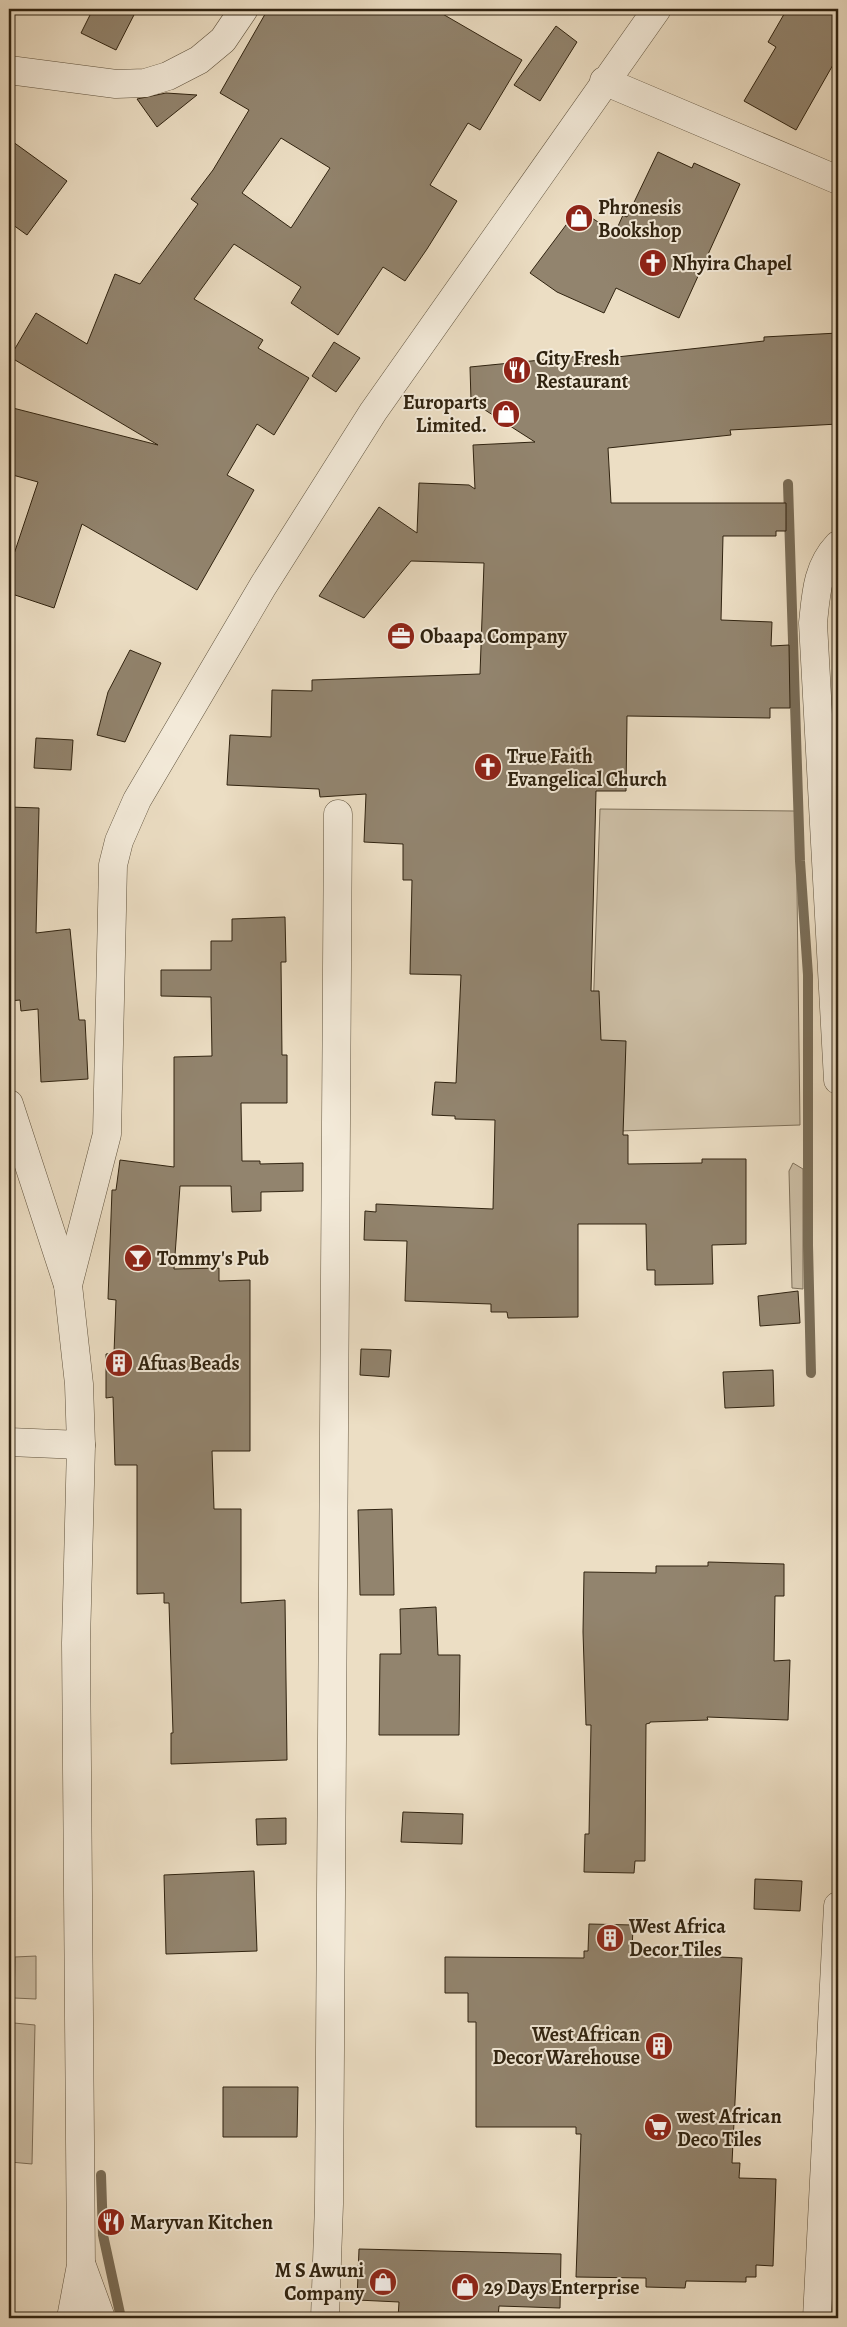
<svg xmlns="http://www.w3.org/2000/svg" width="847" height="2327" font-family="Alegreya,serif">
<rect width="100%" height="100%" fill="#ecdec4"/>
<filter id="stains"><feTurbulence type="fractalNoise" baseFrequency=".004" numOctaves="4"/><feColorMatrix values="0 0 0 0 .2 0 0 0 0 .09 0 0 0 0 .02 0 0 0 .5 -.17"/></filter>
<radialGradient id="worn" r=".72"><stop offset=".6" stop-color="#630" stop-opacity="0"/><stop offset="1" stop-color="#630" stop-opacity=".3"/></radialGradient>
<g fill="#ccbea5" stroke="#7e705a">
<path d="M600,809L796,811L800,1125L589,1132Z"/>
<path d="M793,1163L803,1169V1289L792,1288L789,1171Z"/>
<path d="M36,1956V1999L14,1998L15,1957Z"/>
<path d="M14,2023L35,2025L32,2164L10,2162L9,2164V2027H13Z"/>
</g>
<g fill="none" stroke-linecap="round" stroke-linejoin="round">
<g stroke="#7a6d57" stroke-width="10">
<path d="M788,484L800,861L808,975V1245L811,1373"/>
<path d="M101,2175L103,2235L121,2318"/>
</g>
</g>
<g fill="#92846e" stroke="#302310" fill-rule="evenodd">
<path d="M93,9H137L116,50L81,33Z"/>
<path d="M268,9H434L522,60L480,130L468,123L430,185L457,201L427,249L405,281L383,267L338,335L291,303L301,287L234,244L194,299L263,340L258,348L309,378L274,435L257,424L227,475L254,490L197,590L82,524L54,608L9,593V569L38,482L9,474V407L158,445L10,357L36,313L87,344L115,274L140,284L198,204L191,199L213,170L249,110L220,93ZM281,138L330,168L291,228L242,193Z"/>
<path d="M787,9H838V56L796,130L744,101L776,47L768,42Z"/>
<path d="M556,26L577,42L540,101L514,85Z"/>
<path d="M166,93L197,95L157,127L137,99Z"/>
<path d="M9,139L67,181L27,235L9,222Z"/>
<path d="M658,152L692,168L694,163L740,184L679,318L616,288L604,313L557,292L530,273L578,209L615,233L623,215L627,217Z"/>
<path d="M838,333V424L730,430L731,435L608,448L611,503H786V531H776V536H723L721,620L772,622L771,646L789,645L790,708H770V718L627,716L626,791H596L591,991H599L601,1040L626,1041L623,1135H628V1164L702,1163V1159H746V1244L712,1245L713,1284L655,1285V1270H647L646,1224H578V1317L508,1318L507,1312H491V1304L405,1301L407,1241L364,1240L365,1211L376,1212V1204L493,1209L495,1120L455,1119V1116L432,1115L435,1082L456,1083L461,975L410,974L412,880H403V844L364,842L366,794L320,797L319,789L227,785L230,735L271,737L272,690L312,691V680L480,674L484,563L411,561L364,618L319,596L379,507L417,533L419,483L469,485L475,489L473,445L535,442L471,401L470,367L582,356L580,361L764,341V337Z"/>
<path d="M334,342L360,358L336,392L312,376Z"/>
<path d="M130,650L161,663L125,742L97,735L108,692Z"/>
<path d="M36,738L73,740L71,770L34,768Z"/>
<path d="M9,807L39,808L36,933L70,929L79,1020H85L88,1079L41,1082L38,1009L21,1011L20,1000L9,1001Z"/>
<path d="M285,917L286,962H281L282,1055H287V1103H241L242,1161H260V1164L303,1163V1191L261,1192V1211L232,1212L231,1186H180L174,1269L219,1268V1281L250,1280V1451H212L214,1509H241V1603L285,1600L287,1760L171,1764V1733H173L169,1603H164V1593L137,1594V1465H115L113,1397L106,1398V1354L114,1353L116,1300L108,1299L112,1190H116L120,1160L174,1167V1057L212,1056L211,997L161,996V970H211V941H232V919Z"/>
<path d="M798,1291L800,1323L760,1326L758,1296Z"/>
<path d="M361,1349L391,1350L389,1377L360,1375Z"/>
<path d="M773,1370L774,1406L725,1408L723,1372Z"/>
<path d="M392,1509L394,1595H360L358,1510Z"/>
<path d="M708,1562L784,1564V1596H775L774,1661L790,1660L788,1720L707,1717L708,1720L650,1722V1723L646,1724L645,1861H635L634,1873L584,1872L585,1834H589L591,1725H586L583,1632L584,1572L656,1573V1566H708Z"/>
<path d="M436,1607L438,1655H460L459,1735H379L380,1654H401L400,1609Z"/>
<path d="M403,1812L463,1814L462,1844L401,1842Z"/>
<path d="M286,1818V1844L257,1845L256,1819Z"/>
<path d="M254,1871L257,1951L166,1954L164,1875Z"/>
<path d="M755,1879L802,1881L800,1911L754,1909Z"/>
<path d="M589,1924L633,1925L632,1953L742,1958L732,2163H740L739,2178L776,2179L773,2266L756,2265V2277H746V2282L686,2281L685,2288L646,2287V2278L576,2277L581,2134H576V2127H476V2022H468V1993H445V1957L584,1958V1951H588Z"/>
<path d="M223,2087H298L297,2137H223Z"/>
<path d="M359,2249L561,2254L560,2308L499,2306L498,2318H398L399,2302L357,2300Z"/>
</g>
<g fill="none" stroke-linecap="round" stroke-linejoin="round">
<defs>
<g id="street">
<path d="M9,70L116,84L145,83L168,76L199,60L223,40L244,9"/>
<path d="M604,81L838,180"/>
<path d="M838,545C817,567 816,594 813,623L838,1080"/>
<path d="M9,1104L68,1285L79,1384L81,1445L76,1643L81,2265L71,2318"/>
<path d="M68,1285L107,1134L113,865L119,841L137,800L263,586L373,412L657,9"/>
<path d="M9,1442L81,1445"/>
<path d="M82,2266L101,2318"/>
<path d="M325,2318L329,2204L338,814"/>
<path d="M817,2318L838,1906"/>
</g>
</defs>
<use href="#street" stroke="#5f523d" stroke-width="29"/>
<use href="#street" stroke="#f3ead9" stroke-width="28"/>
</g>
<defs>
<symbol id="shop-disc" viewBox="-11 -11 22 22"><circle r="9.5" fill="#8f2418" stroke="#f3ead9"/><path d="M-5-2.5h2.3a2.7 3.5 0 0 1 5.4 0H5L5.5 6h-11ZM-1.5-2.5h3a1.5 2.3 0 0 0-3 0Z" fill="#fff"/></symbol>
<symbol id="church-disc" viewBox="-11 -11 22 22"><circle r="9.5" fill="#8f2418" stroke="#f3ead9"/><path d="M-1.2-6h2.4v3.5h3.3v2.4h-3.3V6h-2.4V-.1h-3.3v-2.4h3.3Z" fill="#fff"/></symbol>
<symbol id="restaurant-disc" viewBox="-11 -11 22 22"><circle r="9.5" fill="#8f2418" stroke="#f3ead9"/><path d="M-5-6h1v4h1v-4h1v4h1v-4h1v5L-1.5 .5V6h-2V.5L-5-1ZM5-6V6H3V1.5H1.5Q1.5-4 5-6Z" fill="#fff"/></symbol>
<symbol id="office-disc" viewBox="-11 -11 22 22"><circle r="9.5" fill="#8f2418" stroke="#f3ead9"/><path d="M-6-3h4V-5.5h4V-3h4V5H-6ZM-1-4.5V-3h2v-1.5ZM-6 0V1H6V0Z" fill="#fff"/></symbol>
<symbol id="bar-disc" viewBox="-11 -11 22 22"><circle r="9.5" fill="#8f2418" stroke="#f3ead9"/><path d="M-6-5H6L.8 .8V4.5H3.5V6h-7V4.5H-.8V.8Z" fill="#fff"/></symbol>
<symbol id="building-disc" viewBox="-11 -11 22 22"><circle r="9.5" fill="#8f2418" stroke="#f3ead9"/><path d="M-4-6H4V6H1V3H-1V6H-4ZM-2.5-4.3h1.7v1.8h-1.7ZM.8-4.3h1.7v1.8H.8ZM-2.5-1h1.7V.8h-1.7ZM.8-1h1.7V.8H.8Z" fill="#fff"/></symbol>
<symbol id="supermarket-disc" viewBox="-11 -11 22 22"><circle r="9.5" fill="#8f2418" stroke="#f3ead9"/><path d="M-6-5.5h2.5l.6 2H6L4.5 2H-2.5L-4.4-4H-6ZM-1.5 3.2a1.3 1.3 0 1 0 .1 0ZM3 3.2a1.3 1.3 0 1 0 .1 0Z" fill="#fff"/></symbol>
</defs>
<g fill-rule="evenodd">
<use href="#shop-disc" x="563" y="202" width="32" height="32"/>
<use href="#church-disc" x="637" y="247" width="32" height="32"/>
<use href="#restaurant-disc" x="501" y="354" width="32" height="32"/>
<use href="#shop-disc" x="490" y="398" width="32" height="32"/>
<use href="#office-disc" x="385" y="620" width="32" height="32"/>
<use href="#church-disc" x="472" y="751" width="32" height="32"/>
<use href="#bar-disc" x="122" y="1242" width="32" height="32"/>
<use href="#building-disc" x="103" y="1347" width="32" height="32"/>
<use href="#building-disc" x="594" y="1922" width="32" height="32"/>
<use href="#building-disc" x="643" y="2030" width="32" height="32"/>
<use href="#supermarket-disc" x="642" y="2111" width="32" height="32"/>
<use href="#restaurant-disc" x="95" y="2206" width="32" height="32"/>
<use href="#shop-disc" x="367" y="2266" width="32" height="32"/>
<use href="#shop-disc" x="449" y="2271" width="32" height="32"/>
</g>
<g text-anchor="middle" stroke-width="4" stroke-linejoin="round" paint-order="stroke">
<g font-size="20" font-weight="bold" fill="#302310" stroke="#f3ead9" text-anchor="start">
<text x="598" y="214">Phronesis<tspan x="598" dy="23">Bookshop</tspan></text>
<text x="672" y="270">Nhyira Chapel</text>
<text x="536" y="365">City Fresh<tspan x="536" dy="23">Restaurant</tspan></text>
<text x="487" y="409" text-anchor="end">Europarts<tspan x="487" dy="23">Limited.</tspan></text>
<text x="420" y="643">Obaapa Company</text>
<text x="507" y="763">True Faith<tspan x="507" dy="23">Evangelical Church</tspan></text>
<text x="157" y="1265">Tommy's Pub</text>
<text x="138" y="1370">Afuas Beads</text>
<text x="629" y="1933">West Africa<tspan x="629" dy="23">Decor Tiles</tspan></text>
<text x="640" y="2041" text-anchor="end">West African<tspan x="640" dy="23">Decor Warehouse</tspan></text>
<text x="677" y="2123">west African<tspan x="677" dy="23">Deco Tiles</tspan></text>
<text x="130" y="2229">Maryvan Kitchen</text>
<text x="364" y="2277" text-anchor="end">M S Awuni<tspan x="364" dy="23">Company</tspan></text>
<text x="484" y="2294">29 Days Enterprise</text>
</g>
</g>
<rect width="847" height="2327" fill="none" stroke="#ecdec4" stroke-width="30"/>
<rect x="10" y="10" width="827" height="2307" fill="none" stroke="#302310" stroke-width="2.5"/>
<rect x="15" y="15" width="817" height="2297" fill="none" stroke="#302310"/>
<rect width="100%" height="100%" filter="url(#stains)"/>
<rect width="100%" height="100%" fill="url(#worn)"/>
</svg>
